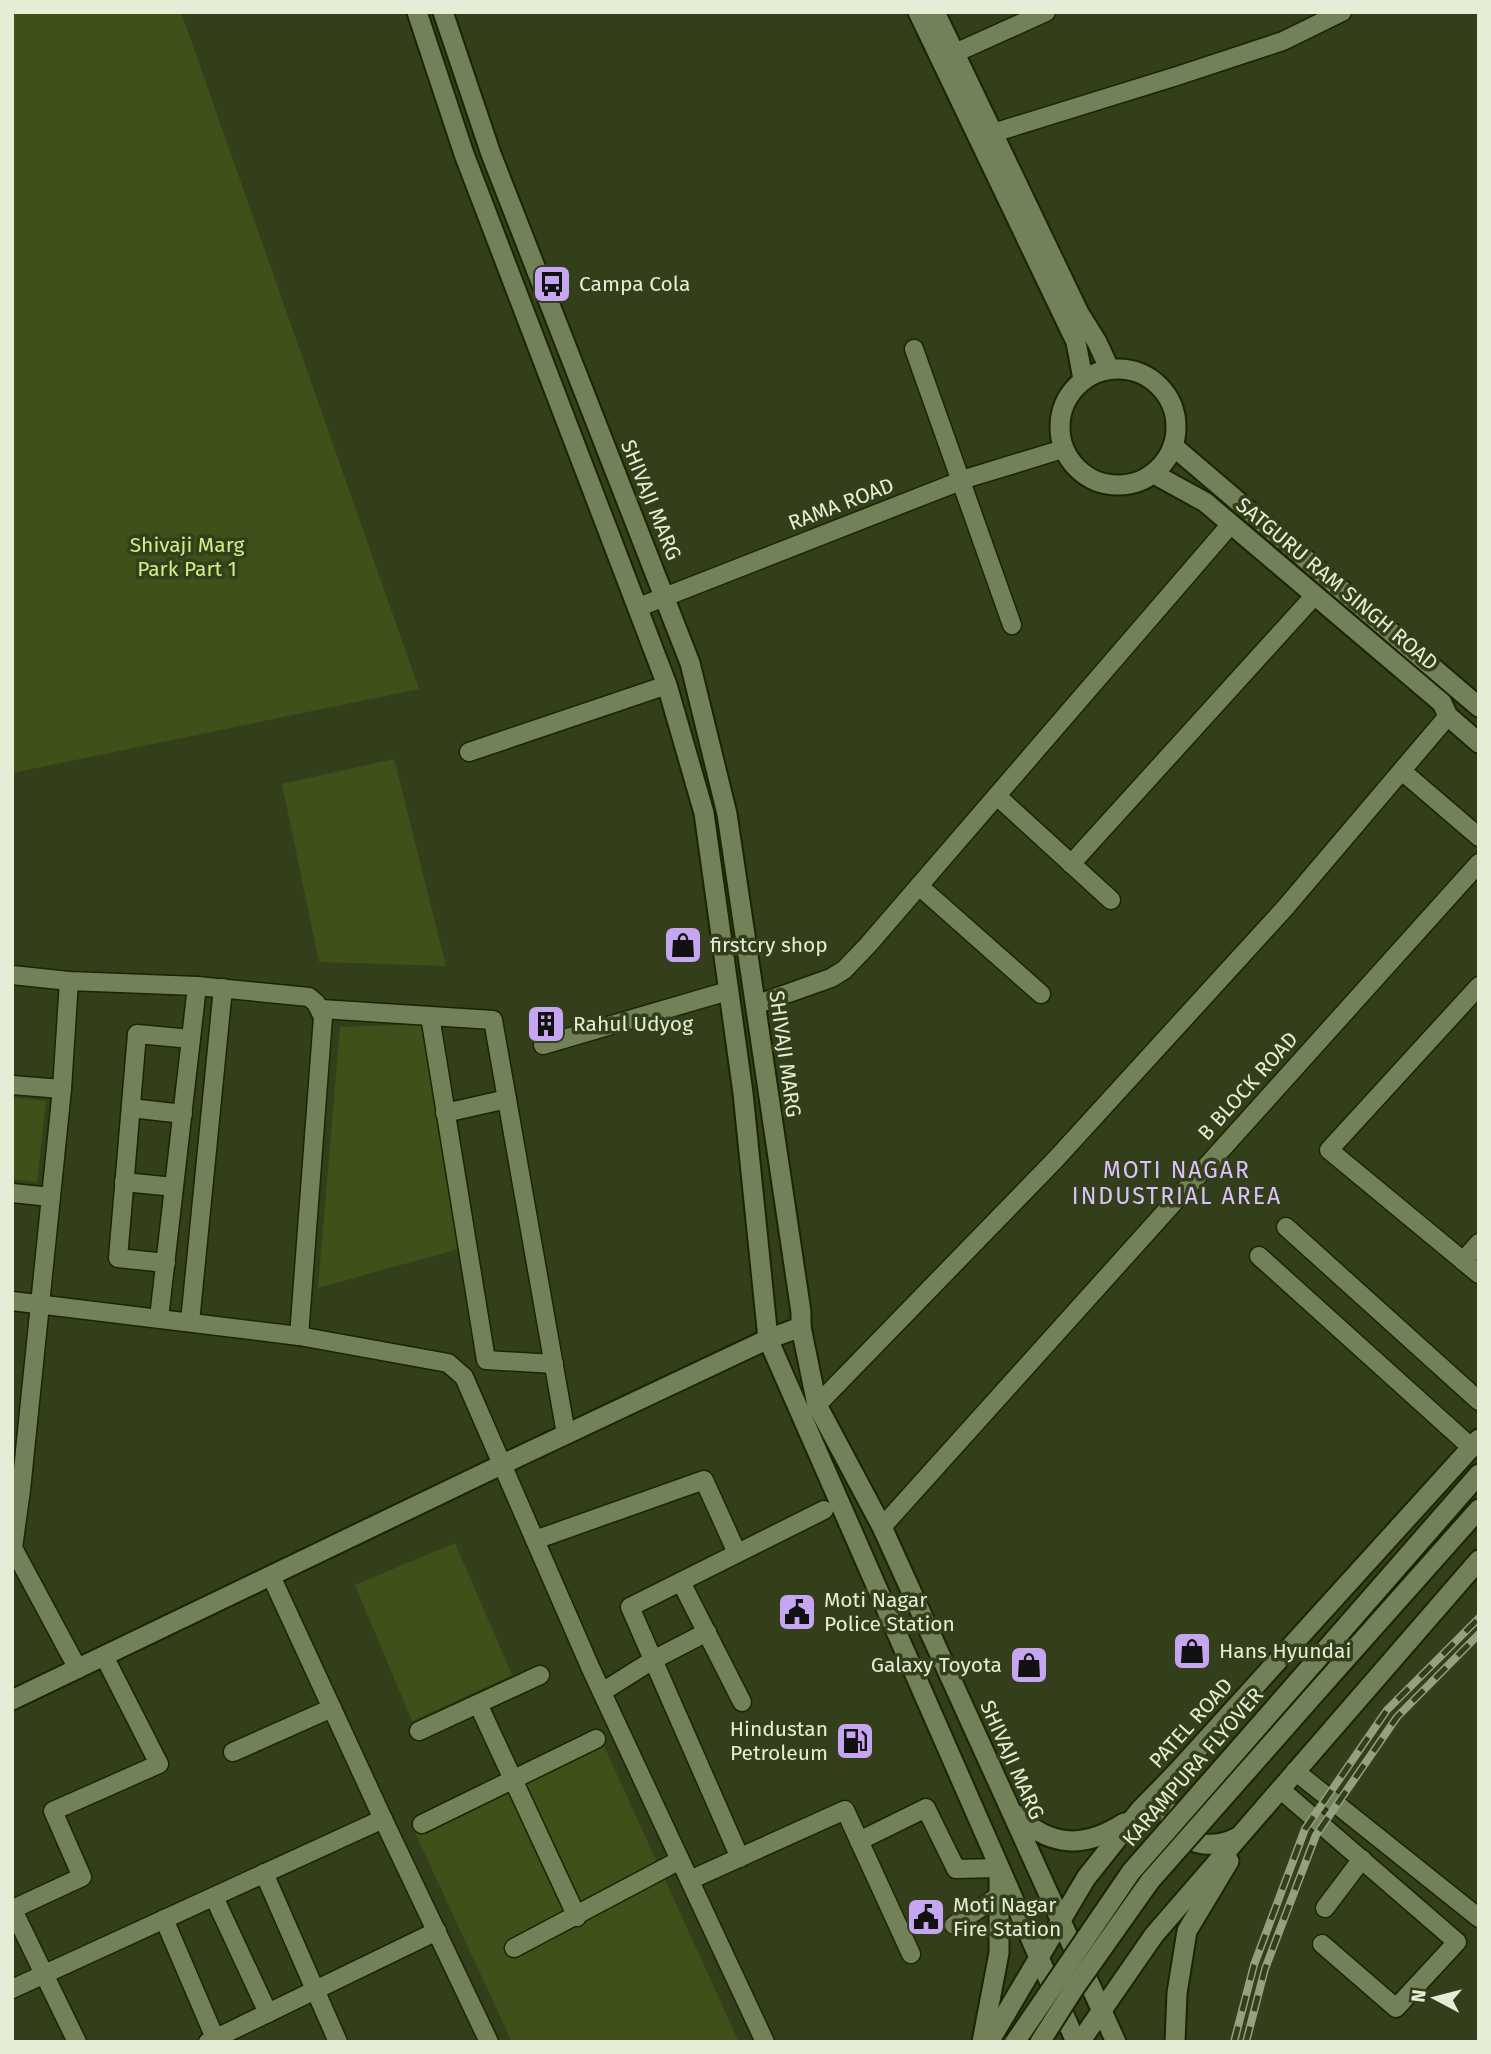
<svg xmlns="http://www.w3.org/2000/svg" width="1491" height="2054" font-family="'Fira Sans',sans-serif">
<rect width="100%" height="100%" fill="#333f1a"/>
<g fill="#405019">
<path d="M12,12H181L419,689L12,773Z"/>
<path d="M394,759L446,966L319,962L282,784Z"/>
<path d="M425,1024L458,1249L318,1288L340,1027Z"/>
<path d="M12,1097L46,1101L37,1182L12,1179Z"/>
<path d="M455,1543L512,1675L412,1721L355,1585Z"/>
<path d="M598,1733L739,2042H512L411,1824Z"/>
</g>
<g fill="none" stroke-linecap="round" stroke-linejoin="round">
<defs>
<g id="minor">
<path d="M955,53L1046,12"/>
<path d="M993,133L1177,76L1283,41L1342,12"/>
<path d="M914,349L1012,625"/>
<path d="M639,607L968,478L1063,449"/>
<path d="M469,752L667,685"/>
<path d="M1402,771L1479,837"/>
<path d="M997,796L1111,900"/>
<path d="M1071,864L1315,595"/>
<path d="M919,886L1041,994"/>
<path d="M12,975L69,981L197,986L159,1318"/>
<path d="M197,986L309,997L316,1003L323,1017L299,1336"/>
<path d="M1479,986L1329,1150L1479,1274"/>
<path d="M755,1005L831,978L844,970L868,945L1231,524"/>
<path d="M321,1009L493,1020L566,1434"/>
<path d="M430,1016L486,1360L554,1364"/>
<path d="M543,1045L728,991"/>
<path d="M12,1085L62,1089"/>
<path d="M131,1108L183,1114"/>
<path d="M445,1113L507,1099"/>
<path d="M124,1182L174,1187"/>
<path d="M12,1193L51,1197"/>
<path d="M1286,1227L1479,1401"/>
<path d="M1259,1256L1472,1448"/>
<path d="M1463,1261L1479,1243"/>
<path d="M166,1263L118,1258L137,1034L191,1039"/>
<path d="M12,1301L299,1336L448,1363L464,1377L591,1669L765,2042"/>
<path d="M190,1322L223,988"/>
<path d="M817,1405L1055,1160L1285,908L1448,716"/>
<path d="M882,1527L1479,863"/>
<path d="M535,1540L704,1480L737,1553"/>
<path d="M13,1548L78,1669"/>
<path d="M12,1555L21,1490L62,1089L69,981"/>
<path d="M271,1576L383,1819L489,2042"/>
<path d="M681,1582L742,1702"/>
<path d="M602,1692L653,1660L707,1632"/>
<path d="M478,1704L577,1917"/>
<path d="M419,1731L540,1675"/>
<path d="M233,1752L332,1708"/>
<path d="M1295,1771L1479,1918"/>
<path d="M1280,1789L1457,1942L1396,2008L1322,1944"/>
<path d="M422,1824L596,1739"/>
<path d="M859,1841L926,1808L956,1869L999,1868"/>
<path d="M740,1858L630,1607L824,1510"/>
<path d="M264,1873L338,2042"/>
<path d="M690,1880L845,1810L911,1954"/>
<path d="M214,1897L268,2013"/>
<path d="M12,1908L77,2042"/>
<path d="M1325,1908L1362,1859"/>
<path d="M13,1909L82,1877L53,1811L159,1764L104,1656"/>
<path d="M164,1919L215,2038"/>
<path d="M954,1925L999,1896"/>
<path d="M514,1948L680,1860"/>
<path d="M12,1989L383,1819"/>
<path d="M208,2042L437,1931"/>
</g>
<g id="tertiary">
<path d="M918,12L1076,342L1083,379"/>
<path d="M935,12L1079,313L1097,342L1109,368"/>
<circle cx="1118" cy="427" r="58"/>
<path d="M1173,446L1479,707"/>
<path d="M1154,474L1205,502L1442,703L1448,716L1479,743"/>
<path d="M12,1700L503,1464L768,1339L801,1327"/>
</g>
<g id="secondary">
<path d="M417,12L464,154L667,685L704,813L743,1093L768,1339L1076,2042"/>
<path d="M443,12L491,154L690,663L727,814L801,1312V1327L817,1405L882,1527L1116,2042"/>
<path d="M1313,1664L1479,1474"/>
<path d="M1328,1679L1479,1509"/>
<path d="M1173,1779C1148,1821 1192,1860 1236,1838"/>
<path d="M1016,1815C1051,1847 1084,1849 1124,1823"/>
<path d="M982,2042L999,1953V1876"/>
<path d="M989,2042L1086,1878L1140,1810L1177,1772L1479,1439"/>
<path d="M1080,2042L1154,1935L1479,1560"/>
<path d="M1175,2042L1177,1993L1187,1931L1229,1861"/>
</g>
</defs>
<use href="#minor" stroke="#1b2501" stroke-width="21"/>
<use href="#tertiary" stroke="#1b2501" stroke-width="23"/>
<use href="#secondary" stroke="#1b2501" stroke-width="23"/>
<use href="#minor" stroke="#738159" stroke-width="18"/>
<use href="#tertiary" stroke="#738159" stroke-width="19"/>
<use href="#secondary" stroke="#738159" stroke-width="19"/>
<defs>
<g id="rail">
<path d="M1234,2042L1254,1965L1305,1829L1387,1710L1479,1618"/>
<path d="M1246,2042L1265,1969L1316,1835L1397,1717L1479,1634"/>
</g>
</defs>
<use href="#rail" stroke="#959f82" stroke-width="8"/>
<use href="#rail" stroke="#333f1a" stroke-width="5" stroke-dasharray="16" stroke-linecap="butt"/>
<defs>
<g id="secondary-bridge">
<path d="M1015,2042L1131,1872L1313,1664"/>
<path d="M1040,2042L1075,1987L1150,1881L1328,1679"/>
</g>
</defs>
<use href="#secondary-bridge" stroke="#1b2501" stroke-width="23" stroke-linecap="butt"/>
<use href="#secondary-bridge" stroke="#738159" stroke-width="19"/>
</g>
<defs>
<symbol id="bus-square" viewBox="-11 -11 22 22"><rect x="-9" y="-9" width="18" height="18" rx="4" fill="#c6a6f0" stroke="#333f1a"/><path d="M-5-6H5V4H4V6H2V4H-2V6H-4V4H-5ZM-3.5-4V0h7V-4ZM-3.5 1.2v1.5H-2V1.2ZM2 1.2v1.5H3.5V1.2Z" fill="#111"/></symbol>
<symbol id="shop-square" viewBox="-11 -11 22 22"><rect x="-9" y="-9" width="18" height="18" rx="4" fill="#c6a6f0" stroke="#333f1a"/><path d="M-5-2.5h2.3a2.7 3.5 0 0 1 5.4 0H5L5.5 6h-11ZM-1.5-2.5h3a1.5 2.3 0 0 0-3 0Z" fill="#111"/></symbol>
<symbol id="building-square" viewBox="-11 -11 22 22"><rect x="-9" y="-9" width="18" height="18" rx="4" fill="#c6a6f0" stroke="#333f1a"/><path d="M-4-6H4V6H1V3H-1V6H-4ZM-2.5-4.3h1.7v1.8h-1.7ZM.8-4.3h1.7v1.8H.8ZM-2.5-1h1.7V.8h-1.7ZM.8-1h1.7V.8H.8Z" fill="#111"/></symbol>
<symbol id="civic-square" viewBox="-11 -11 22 22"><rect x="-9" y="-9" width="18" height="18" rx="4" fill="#c6a6f0" stroke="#333f1a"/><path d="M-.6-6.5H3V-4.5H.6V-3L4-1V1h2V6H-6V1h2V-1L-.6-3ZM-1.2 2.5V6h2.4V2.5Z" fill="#111"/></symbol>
<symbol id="fuel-square" viewBox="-11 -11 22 22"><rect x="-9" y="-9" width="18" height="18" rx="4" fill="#c6a6f0" stroke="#333f1a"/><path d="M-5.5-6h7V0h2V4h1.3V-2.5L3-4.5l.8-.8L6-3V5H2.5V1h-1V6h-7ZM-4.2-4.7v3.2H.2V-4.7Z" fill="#111"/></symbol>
</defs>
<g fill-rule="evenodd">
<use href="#bus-square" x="530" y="262" width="44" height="44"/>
<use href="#shop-square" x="661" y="923" width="44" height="44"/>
<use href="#building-square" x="524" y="1002" width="44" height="44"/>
<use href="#civic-square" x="775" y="1590" width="44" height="44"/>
<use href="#shop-square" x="1170" y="1629" width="44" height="44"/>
<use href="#shop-square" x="1007" y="1643" width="44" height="44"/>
<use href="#fuel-square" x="833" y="1719" width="44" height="44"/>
<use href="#civic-square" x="904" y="1895" width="44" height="44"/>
</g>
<g text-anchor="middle" stroke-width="7" stroke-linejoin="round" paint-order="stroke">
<g font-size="21" fill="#e5edd7" stroke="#333f1a" text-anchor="start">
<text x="579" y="291">Campa Cola</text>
<text x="710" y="952">firstcry shop</text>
<text x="573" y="1031">Rahul Udyog</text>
<text x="824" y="1607">Moti Nagar<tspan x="824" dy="24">Police Station</tspan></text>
<text x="1219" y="1658">Hans Hyundai</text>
<text x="1002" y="1672" text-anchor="end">Galaxy Toyota</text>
<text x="828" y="1736" text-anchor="end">Hindustan<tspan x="828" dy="24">Petroleum</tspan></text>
<text x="953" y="1912">Moti Nagar<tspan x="953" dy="24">Fire Station</tspan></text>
</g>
<g font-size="21" fill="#e5edd7" stroke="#333f1a">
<text transform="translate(651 500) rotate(68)" y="7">SHIVAJI MARG</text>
<text transform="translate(841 504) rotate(-21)" y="7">RAMA ROAD</text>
<text transform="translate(1337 584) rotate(40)" y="7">SATGURU RAM SINGH ROAD</text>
<text transform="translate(785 1054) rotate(82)" y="7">SHIVAJI MARG</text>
<text transform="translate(1248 1086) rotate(-48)" y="7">B BLOCK ROAD</text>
<text transform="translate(1191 1723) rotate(-48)" y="7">PATEL ROAD</text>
<text transform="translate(1012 1760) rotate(66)" y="7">SHIVAJI MARG</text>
<text transform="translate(1193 1767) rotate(-49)" y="7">KARAMPURA FLYOVER</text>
</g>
<g font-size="21" fill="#cef089" stroke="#333f1a">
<text x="187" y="552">Shivaji Marg<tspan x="187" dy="24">Park Part 1</tspan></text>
</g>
<g font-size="23" letter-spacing="2" fill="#dac3fb" stroke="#333f1a">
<text x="1177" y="1178">MOTI NAGAR<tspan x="1177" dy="26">INDUSTRIAL AREA</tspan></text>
</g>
</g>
<rect width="1491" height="2054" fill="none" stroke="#e5edd7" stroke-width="28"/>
<g transform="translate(1435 1998) rotate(277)" stroke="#333f1a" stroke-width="5" paint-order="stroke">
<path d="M0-5L12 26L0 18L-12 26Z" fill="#e5edd7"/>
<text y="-10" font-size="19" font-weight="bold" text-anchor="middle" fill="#e5edd7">N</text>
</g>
</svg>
